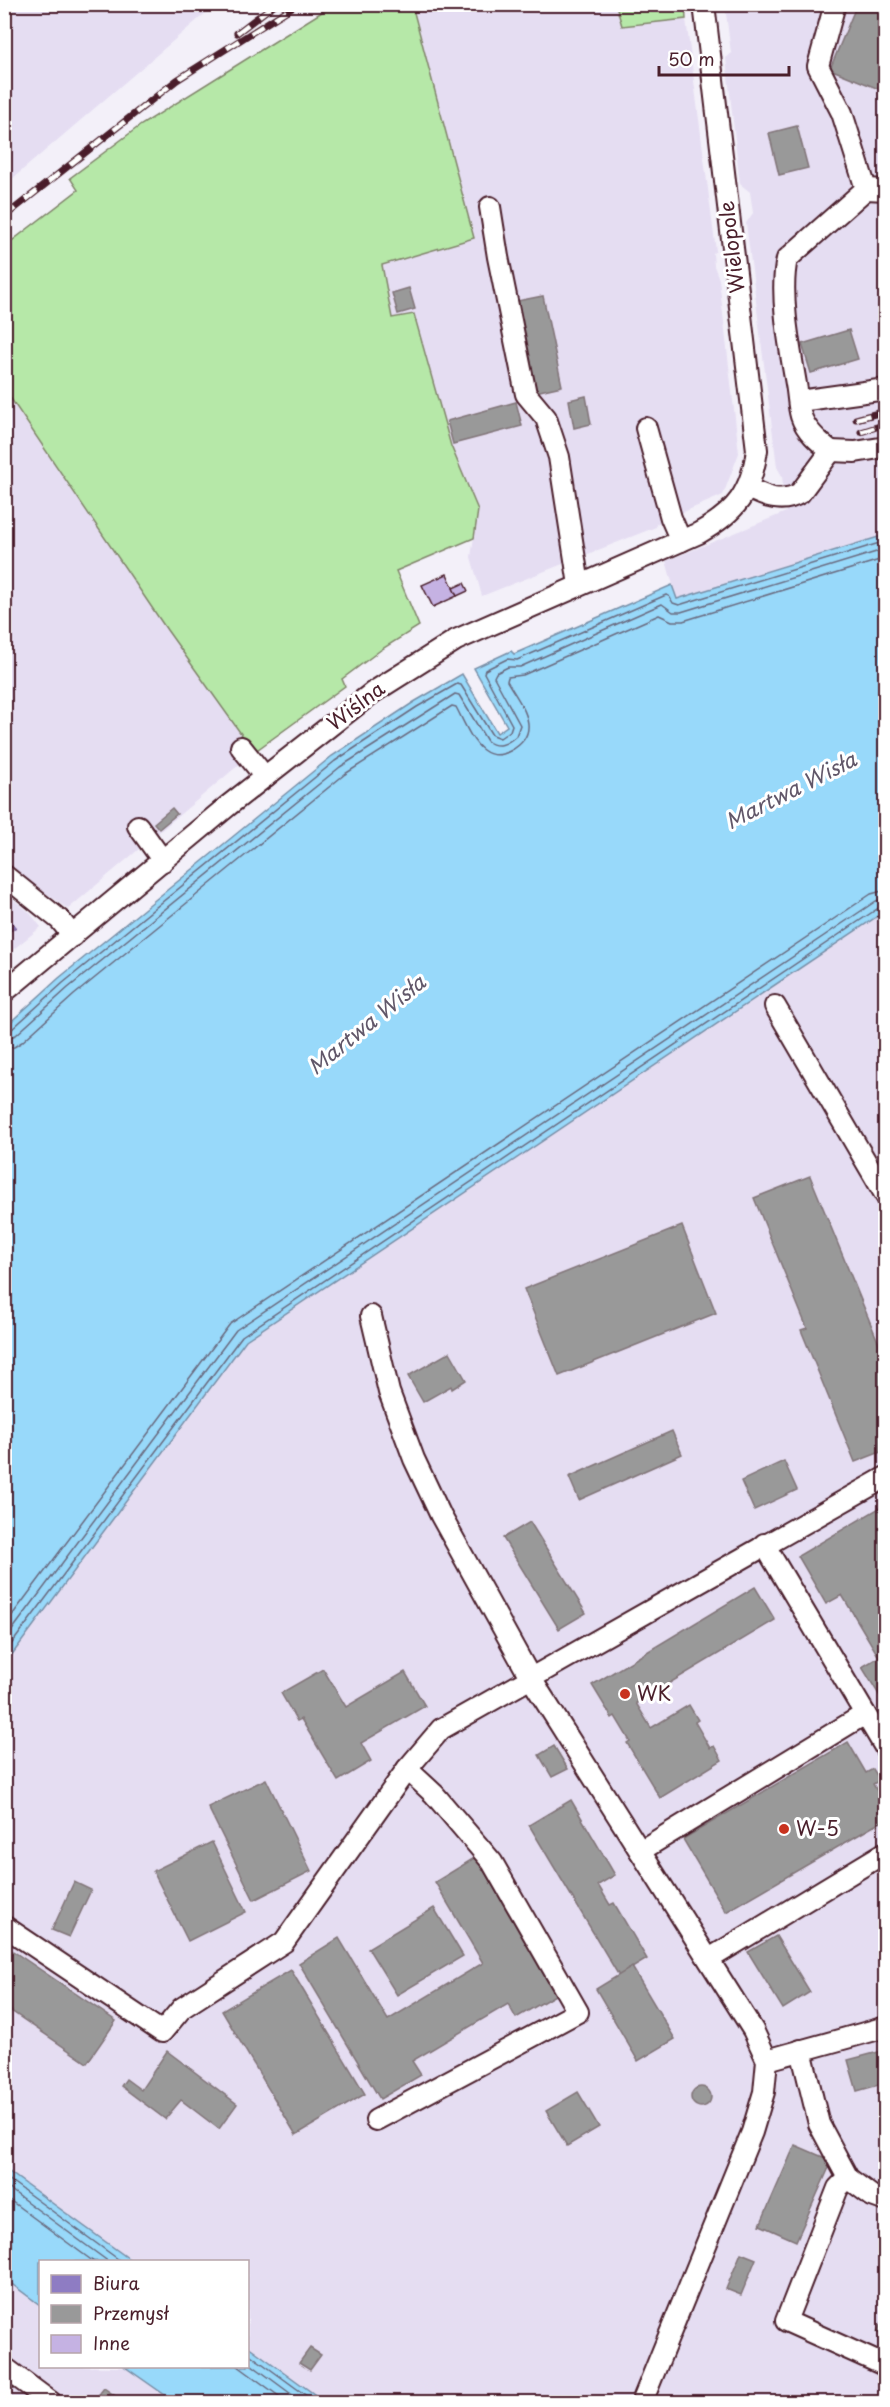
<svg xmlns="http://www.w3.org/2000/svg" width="890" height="2407" font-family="'Playpen Sans',sans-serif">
<rect width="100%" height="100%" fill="#f3f0f9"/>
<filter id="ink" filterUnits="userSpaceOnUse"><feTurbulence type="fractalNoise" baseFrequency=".0167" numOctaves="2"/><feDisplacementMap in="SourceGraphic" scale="12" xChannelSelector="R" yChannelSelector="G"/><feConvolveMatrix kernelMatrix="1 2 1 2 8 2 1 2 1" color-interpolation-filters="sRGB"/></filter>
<g filter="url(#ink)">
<g fill="#e5ddf2">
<path d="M5,4H215V5L5,185Z"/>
<path d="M412,5H616L623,26L686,19L716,251L713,253L714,266L719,279L739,453L723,495L656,524V527L482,596L471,557L478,510L451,446L414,315L392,318L382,264L474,238Z"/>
<path d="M725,5H885V535L677,599L666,561L786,512L782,476L777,467L746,223L753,213L750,192L740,184L726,58L731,53Z"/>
<path d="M4,390L167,630L254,752L68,909L26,879L9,896L29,912L41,927L5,956Z"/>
<path d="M885,911V2402H325L248,2346V2262L132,2261L5,2169L4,1664L246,1340Z"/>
<path d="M4,2279L40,2305V2366L126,2367L176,2402H5Z"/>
</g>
<g fill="#b6e8a8" stroke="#80846a" stroke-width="1.5">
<path d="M333,5H412L474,238L382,265L392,318L414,314L451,446L478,510L474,538L396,571L419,626L382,649L342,679L345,686L254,752L167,630L5,390L4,238L9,243L78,190L70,178L141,125Z"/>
<path d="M616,5H685L686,19L622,26Z"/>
</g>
<g fill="#98d9fa" stroke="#798fa7" stroke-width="1.5">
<path d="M885,535V911L246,1340L5,1664V1027L59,978L332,756L414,702L462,674L497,733L507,726L474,668L511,651L514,654L672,585L677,599Z"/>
<path d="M4,2169H5L132,2261L40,2262V2305L5,2279Z"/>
<path d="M248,2346L325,2402H175L125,2367L248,2366Z"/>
</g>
<path fill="#8e7cc3" stroke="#7a6095" stroke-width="1.5" d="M4,913L16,927L4,935Z"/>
<g fill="#999" stroke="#817478" stroke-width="1.5">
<path d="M857,4H886V92L830,69Z"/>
<path d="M797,126L808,168L779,175L769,133Z"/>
<path d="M409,288L415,309L398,314L392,293Z"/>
<path d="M543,296L562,386L535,392L517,301Z"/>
<path d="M849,330L858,359L811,373L802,344Z"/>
<path d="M586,396L591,424L574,428L569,400Z"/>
<path d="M516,402L522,426L453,444L447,421Z"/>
<path d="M172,808L177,814L159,829L154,823Z"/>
<path d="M810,1176L886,1361V1450L855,1462L801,1330L807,1328L754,1198Z"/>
<path d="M682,1226L716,1313L559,1376L524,1289Z"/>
<path d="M450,1352L466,1380L452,1389L451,1386L423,1402L408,1376Z"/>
<path d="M672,1431L682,1454L579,1500L569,1477Z"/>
<path d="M784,1461L797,1490L754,1510L741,1481Z"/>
<path d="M886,1504V1706L862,1667L879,1657L842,1595L826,1604L798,1556Z"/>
<path d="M530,1522L586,1613L559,1629L503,1538Z"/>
<path d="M755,1587L775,1620L636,1703L651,1728L689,1705L698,1720L695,1722L710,1748L714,1746L722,1760L660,1798L627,1743L630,1741L615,1716L612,1718L592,1685Z"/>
<path d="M323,1669L346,1707L405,1672L425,1706L361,1743L371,1761L338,1781L301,1719L297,1721L281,1693Z"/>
<path d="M848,1742L866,1773L873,1769L880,1780L873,1784L886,1806V1819L726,1912L683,1839Z"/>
<path d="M554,1746L568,1769L552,1777L539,1755Z"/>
<path d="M266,1779L311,1871L254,1900L208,1807Z"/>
<path d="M571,1800L615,1875L598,1885L610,1905L614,1903L647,1959L619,1976L529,1825Z"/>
<path d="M212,1842L246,1912L188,1941L153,1871Z"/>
<path d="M476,1857L557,1994L516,2018L508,2004L412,2061L421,2075L380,2099L299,1963L339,1938L388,2020L483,1963L435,1882Z"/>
<path d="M74,1882L91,1890L69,1937L52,1930Z"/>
<path d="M434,1908L463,1956L397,1995L368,1948Z"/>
<path d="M776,1936L810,1992L783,2009L748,1952Z"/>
<path d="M4,1945L116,2021L87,2063L4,2006Z"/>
<path d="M632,1967L675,2039L638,2061L596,1989Z"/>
<path d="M291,1970L365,2094L296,2135L222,2011Z"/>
<path d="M886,2050V2083L857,2091L848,2060Z"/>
<path d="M167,2051L237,2104L219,2129L181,2100L165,2119L121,2086L126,2079L141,2090Z"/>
<circle cx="701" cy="2097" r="10"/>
<path d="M578,2092L599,2127L567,2146L546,2111Z"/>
<path d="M795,2145L832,2161L796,2241L760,2225Z"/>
<path d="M741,2253L756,2259L741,2295L726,2289Z"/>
<path d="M886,2312V2336L877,2332Z"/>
<path d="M310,2348L321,2355L310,2370L299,2363Z"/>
<path d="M104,2388L124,2402H93Z"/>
</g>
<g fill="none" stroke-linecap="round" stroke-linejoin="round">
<g stroke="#69697e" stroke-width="1.5">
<path d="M4,1031L11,1030L63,983L335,761L417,707L457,684L461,685L492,735L500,738L510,731L512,725L484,673L485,670L507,659L517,660L666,595L669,596L673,603L679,605L886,541"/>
<path d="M4,1039L16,1035L68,988L340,767L455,694L459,695L487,741C498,749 507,744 516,736L520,725L494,677L496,673L508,667H520L662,604L673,612H681L886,549"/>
<path d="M4,1048L14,1047L22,1042L74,995L345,774L452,706L456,707C463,720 471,741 483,750C491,756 501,756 510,751C545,732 521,705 507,681L508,677L523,675L659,615L672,621H683L886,558"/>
<path d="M4,1626L230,1324L871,894L886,890"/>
<path d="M4,1641L236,1330L876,901L886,899"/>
<path d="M4,1654L242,1336L880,907L886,906"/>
<path d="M4,2176L122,2262"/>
<path d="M4,2185L109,2262"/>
<path d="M4,2196L94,2262"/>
<path d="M248,2353L315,2402"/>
<path d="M248,2362L302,2402"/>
<path d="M238,2366L287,2402"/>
</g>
</g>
<g fill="#c5b2e3" stroke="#4a1f2b" stroke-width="1.5">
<path d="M447,574L457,596L433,607L422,585Z"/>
<path d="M464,583L468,591L457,596L453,588Z"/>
</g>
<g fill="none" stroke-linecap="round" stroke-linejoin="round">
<defs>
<g id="minor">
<path d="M866,189L886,190"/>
<path d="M490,207L498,257L526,394L546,418L559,457L579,585"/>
<path d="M799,401L886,389"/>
<path d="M646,428L671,518L681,541"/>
<path d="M831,451L855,452L886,447"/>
<path d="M748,488C765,497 782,504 800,493L831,451C819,442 806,431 801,416C798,406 798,394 796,384C790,349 779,293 787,259L866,189L842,113L818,66L835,4"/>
<path d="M241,747L265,777"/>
<path d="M138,826L163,861"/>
<path d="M4,875L60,920L73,936"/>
<path d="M4,992L229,805L372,693L456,640L699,533C736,512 751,493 757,450L704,4"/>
<path d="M775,1006L886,1196"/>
<path d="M371,1316L389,1392L414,1459L441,1516L530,1677L753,2030L767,2060L764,2092L752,2132L642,2402"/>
<path d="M764,1544L886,1749"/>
<path d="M640,1851L865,1714"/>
<path d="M4,1926L162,2032L182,2008L284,1942L407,1769L441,1729L886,1477"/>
<path d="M709,1959L886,1852"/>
<path d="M801,2050L819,2124L848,2178L872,2196L886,2201"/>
<path d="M767,2060L886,2027"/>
<path d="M376,2120L578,2012L492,1862L434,1794L407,1769"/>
<path d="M848,2178L838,2188L786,2321L886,2366"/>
<path d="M4,2367L51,2402"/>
</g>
</defs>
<use href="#minor" stroke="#4a1f2b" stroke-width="24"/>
<use href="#minor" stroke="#fff" stroke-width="20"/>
<defs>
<g id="rail">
<path d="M237,33L275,4"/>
<path d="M4,217L177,80L297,4"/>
<path d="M856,419L886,411"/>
<path d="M861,432L886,424"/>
</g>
</defs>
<use href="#rail" stroke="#4a1f2b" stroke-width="7"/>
<use href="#rail" stroke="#fff" stroke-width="4.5" stroke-dasharray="14" stroke-linecap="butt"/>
</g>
</g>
<g fill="#c8321e" stroke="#fff" stroke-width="2">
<circle cx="625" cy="1694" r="6"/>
<circle cx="784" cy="1829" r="6"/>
</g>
<g text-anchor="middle" stroke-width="6" stroke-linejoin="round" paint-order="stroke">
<g font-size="20" fill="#4a1f2b" stroke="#fff">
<text transform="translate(732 247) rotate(-97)" y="7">Wielopole</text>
<text transform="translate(356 706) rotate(-37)" y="7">Wiślna</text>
</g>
<g font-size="20" fill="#4a1f2b" stroke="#fff" text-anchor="start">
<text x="637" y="1701">WK</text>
<text x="796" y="1836">W-5</text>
</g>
<g font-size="21" font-style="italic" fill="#615769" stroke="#fff">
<text transform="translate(791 791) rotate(-27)" y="7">Martwa Wisła</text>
<text transform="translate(367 1025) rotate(-39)" y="7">Martwa Wisła</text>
</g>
</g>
<rect width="890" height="2407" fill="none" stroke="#fff" stroke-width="24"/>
<rect x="12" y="12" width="866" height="2383" fill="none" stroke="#4a1f2b" stroke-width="2" filter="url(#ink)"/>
<rect x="39" y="2260" width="210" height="108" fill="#ffffff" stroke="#b7a5aa" stroke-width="1.5"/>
<rect x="51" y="2275" width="30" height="18" fill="#8e7cc3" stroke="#b7a5aa" stroke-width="1.5"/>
<text x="93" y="2290" font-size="18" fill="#4a1f2b">Biura</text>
<rect x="51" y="2305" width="30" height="18" fill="#999999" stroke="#b7a5aa" stroke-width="1.5"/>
<text x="93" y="2320" font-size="18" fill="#4a1f2b">Przemysł</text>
<rect x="51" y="2335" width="30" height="18" fill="#c5b2e3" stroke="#b7a5aa" stroke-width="1.5"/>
<text x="93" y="2350" font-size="18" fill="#4a1f2b">Inne</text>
<path d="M659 66v9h130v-9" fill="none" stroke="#4a1f2b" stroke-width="3"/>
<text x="668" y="66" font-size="18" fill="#4a1f2b" stroke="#ffffff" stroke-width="4.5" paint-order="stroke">50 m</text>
</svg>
